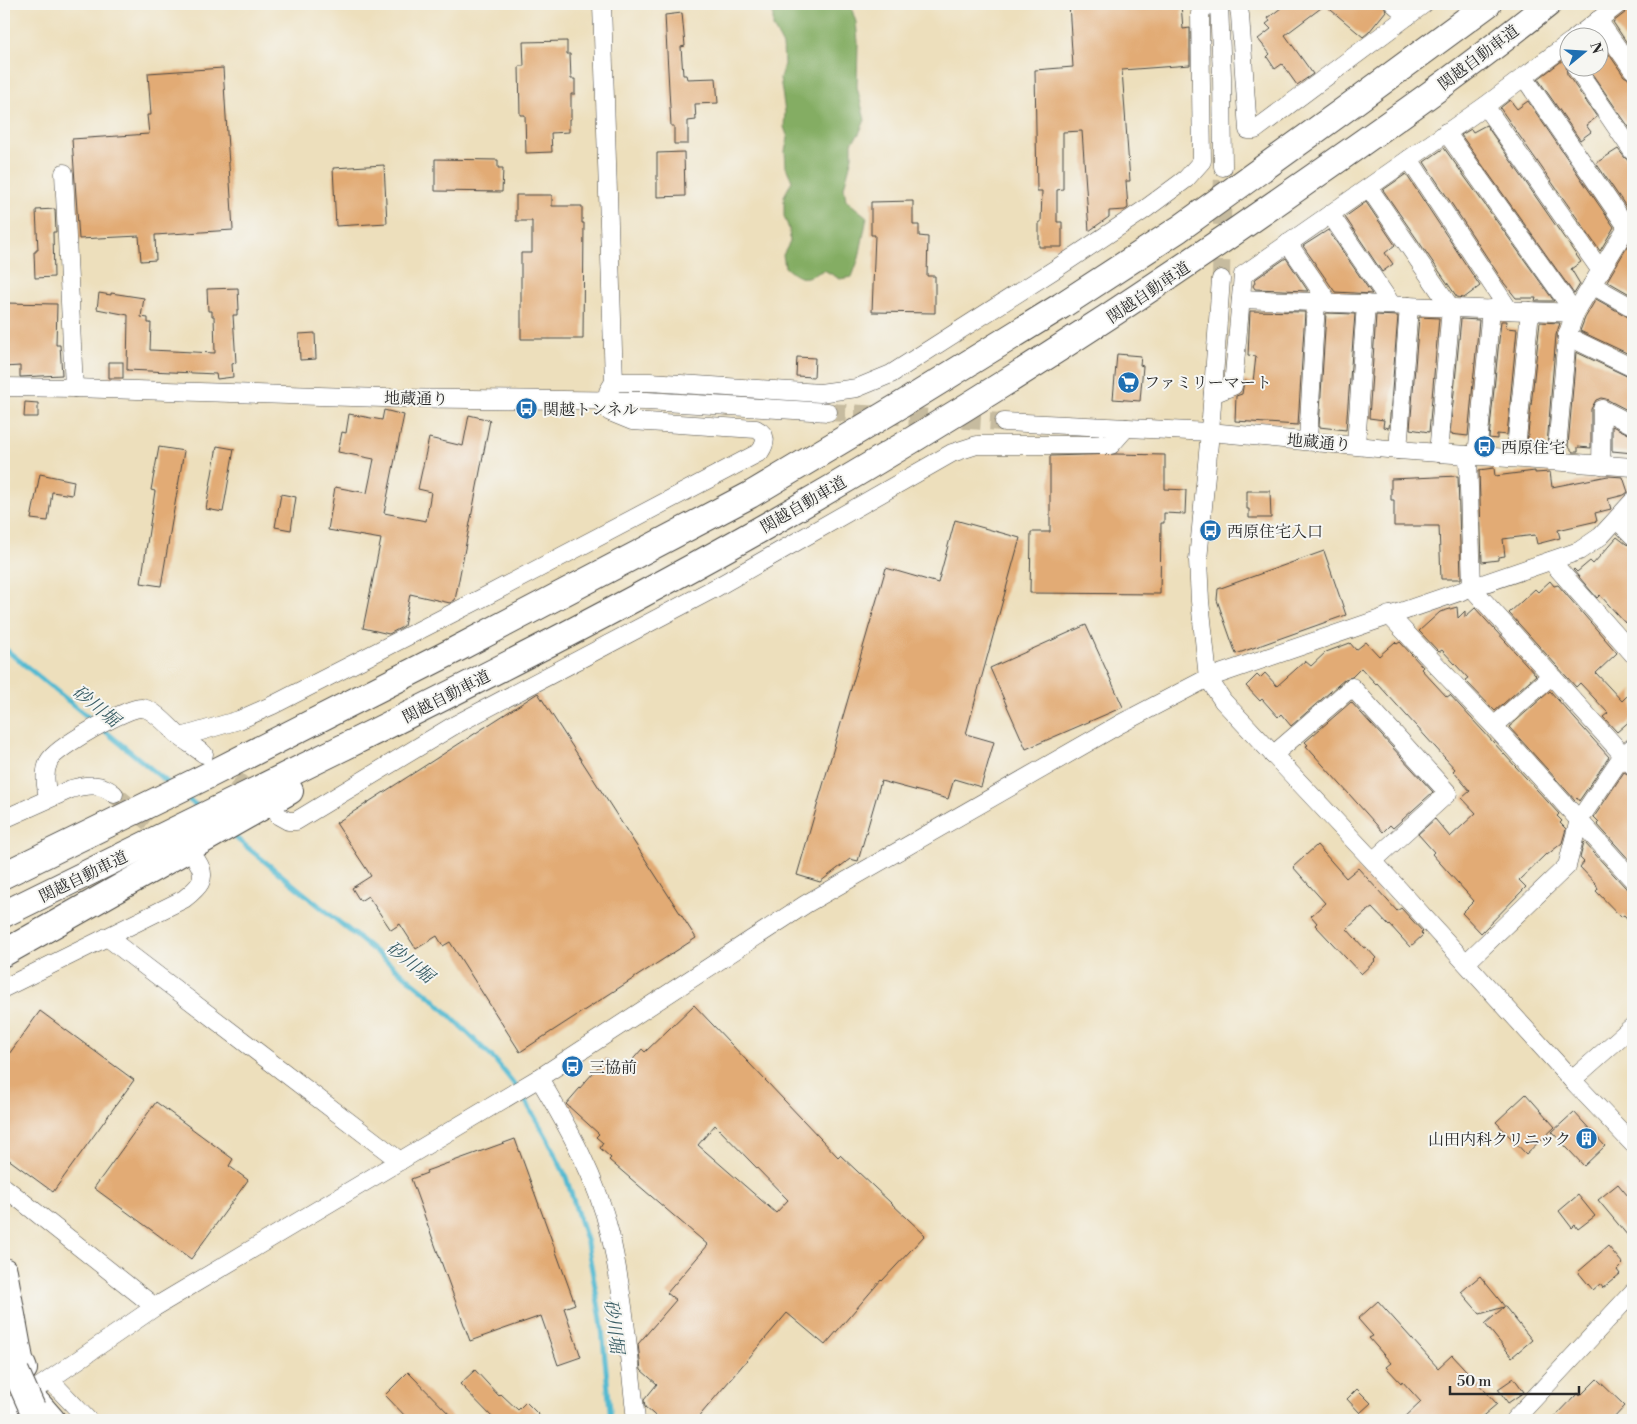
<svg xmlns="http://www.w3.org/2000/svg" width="1637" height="1424" font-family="'Libre Bodoni','Noto Serif JP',serif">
<rect width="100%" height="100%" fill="#f6f6f2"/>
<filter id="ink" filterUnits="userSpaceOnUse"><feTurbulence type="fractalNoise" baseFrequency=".02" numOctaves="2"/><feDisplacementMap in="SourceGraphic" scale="10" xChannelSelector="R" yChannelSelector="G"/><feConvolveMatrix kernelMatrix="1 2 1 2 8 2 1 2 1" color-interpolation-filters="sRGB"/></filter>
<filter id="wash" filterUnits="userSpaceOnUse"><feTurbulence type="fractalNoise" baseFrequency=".0096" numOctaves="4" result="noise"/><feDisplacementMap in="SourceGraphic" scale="20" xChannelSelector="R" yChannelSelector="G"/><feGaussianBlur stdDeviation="1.12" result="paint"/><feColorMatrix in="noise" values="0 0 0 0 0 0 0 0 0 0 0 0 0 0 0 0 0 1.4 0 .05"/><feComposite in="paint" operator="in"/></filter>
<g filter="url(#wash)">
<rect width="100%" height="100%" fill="#eddfbc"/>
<path fill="#84ad64" stroke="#586c48" d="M773,4H850L856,22L858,42L857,87L865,120L859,134L852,142V157L844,187L846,200L867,217L859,258L852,277L840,279L824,270C805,279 802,282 785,267L783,255L790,242L789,229L784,216V196L792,181L786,167L785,151L788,138L784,127L785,112L780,78L784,64L783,46L773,27Z"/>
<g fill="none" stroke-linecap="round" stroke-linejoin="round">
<g stroke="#53bad1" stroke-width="5">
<path d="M4,648L172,786"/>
<path d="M184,796L201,809"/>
<path d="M231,834L431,997L495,1060L519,1090L547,1138L566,1177L587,1243L601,1319L611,1420"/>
</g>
</g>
<g id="blocks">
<g fill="#e2ab74" fill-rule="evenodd">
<path d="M1069,4H1181L1183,29L1190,28V65L1122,70L1130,181H1126L1128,208L1125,210L1109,211V217L1089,231L1082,131L1063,132V189L1057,190V222H1062V247H1039V222H1041L1042,191H1037L1035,70L1073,67Z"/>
<path d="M1286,4H1384L1386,11L1369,32L1363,37L1325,5L1285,35L1313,74L1297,85L1282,64L1275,69L1267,57L1270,54L1258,39L1271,29L1266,24L1270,21L1268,18Z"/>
<path d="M1631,4H1633V52L1613,22L1626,12Z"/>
<path d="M682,13L685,46L681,47L683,75H686L687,79L716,78L718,103L695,104L696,120L688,121V144H674V126H671L665,15Z"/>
<path d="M567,41V54H570L571,79H575V94H571V119H569V132L551,133L552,152L526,153L525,115H520L519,66H524L523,42Z"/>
<path d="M1600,41L1624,76L1633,81V133L1588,68H1600Z"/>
<path d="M1563,60L1566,64L1567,74L1597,117L1586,125L1591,132L1580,140L1538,79Z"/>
<path d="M223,68L233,230L155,235L156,260L141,261L139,236L79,239L72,139L149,134L147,115H151L148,73Z"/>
<path d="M1510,100L1517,109L1528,101L1614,227L1600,251L1500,108Z"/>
<path d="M1486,125L1581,262L1571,269L1580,284L1574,294L1461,135L1471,129L1473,132Z"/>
<path d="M1444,148L1554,301H1535L1536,298H1516L1504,283L1424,162Z"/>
<path d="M1618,149L1625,158L1633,163V206L1627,208L1596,163Z"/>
<path d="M684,152L685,196L657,197V153Z"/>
<path d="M435,159L498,160V168H503L502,192L435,191Z"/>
<path d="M384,165L387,223L336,226L333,168Z"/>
<path d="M1406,174L1480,286L1464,298L1457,297L1383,190Z"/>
<path d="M516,195H552V206H582V223H584L583,339H521V253H532V221H516Z"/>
<path d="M913,201V225H919V236L928,237L927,276H935V313L872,312L875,235H871V202Z"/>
<path d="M1366,202L1395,245L1385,253L1393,264L1382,272L1345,217Z"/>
<path d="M55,209L56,232H53L54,277L35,278L34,252H36V250H38L36,210Z"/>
<path d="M1328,230L1372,294L1335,292L1303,246Z"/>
<path d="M1633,237V296L1607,281Z"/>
<path d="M1286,258L1308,291L1255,289L1253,286L1255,282L1254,280Z"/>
<path d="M238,288L239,310H237V315H233L236,363L232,364L233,377L217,379L216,374L127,370L128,315L97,309L99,293L111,295V293L144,298L141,317L148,318V323H151L150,350L215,353L214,316H212V311H208L207,289Z"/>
<path d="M1596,299L1628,317L1633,319V356L1580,331L1585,318Z"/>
<path d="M4,303L57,304L56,345H60L62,375L20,377V366L4,367Z"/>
<path d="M1250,311L1305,312L1298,425L1235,421L1236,396L1242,394L1244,381L1253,382L1256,356L1248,355Z"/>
<path d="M1326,313L1355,314L1346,430L1319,427Z"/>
<path d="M1376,315L1398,316L1389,428L1383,427L1384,420L1369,418Z"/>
<path d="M1419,317L1439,318L1429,432L1410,429Z"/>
<path d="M1461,319L1479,320L1468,436L1450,434Z"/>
<path d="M1501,321H1507L1506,328L1517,329L1507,435L1497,434V439L1489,438Z"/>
<path d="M1540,322L1560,323L1556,335L1547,445L1527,443Z"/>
<path d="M315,333L316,359L300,360L299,334Z"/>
<path d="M1576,352L1633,379V413L1606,399L1601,398L1596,400L1591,409V448L1578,447V452H1573L1568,446Z"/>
<path d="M1117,354L1141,356L1140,365L1143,366L1140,401L1113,399Z"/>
<path d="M797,357L815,358L814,377L796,376Z"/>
<rect x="109" y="362" width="14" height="16"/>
<path d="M25,402L38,403V417H24Z"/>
<path d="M384,410L404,415L384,513L426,521L431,492L418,489L429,438L463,446L469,415L490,420L455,600L450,603L410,594L404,626L389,634L363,628L381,539L328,530L335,487L367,493L374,459L338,452L342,432L346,433L349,414L382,420Z"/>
<path d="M1612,426L1633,436V453L1612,451Z"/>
<path d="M217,446L234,449L223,512L206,509Z"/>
<path d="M159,447L184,451L161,586L141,583L155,491L151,490Z"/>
<path d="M1116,454L1165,455V489L1186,490L1185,514L1164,513V523H1161L1160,594L1030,593L1031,532H1050V456Z"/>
<path d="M1494,468L1495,476L1535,471V473L1550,472L1552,487L1608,476L1623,477L1628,492L1624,495L1608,499L1611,509L1595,513L1597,521L1558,530L1560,538L1537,544L1535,535L1503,539L1505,556L1498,557V560L1482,562L1479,470Z"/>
<path d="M40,474L74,481L72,495L52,492L48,521L31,519Z"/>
<path d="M1458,476L1461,579H1441L1439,526H1394V500H1391V479Z"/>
<path d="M1247,491H1270L1271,518H1249V509H1247Z"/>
<path d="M281,494L296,497L291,530L275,527Z"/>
<path d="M955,520L1020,538L966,734L994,742L981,787L954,779L948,799L881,781L858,861L850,859L820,882L797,875L886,568L938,583Z"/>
<path d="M1617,537L1626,544L1633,546V615L1625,623L1600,595L1597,598L1573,570L1574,569L1577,572L1590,561L1593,564Z"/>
<path d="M1324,551L1346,615L1236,654L1217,600L1218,589Z"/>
<path d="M1550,581L1554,586L1558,585L1617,653L1596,673L1622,701L1633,690V718L1617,732L1603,717L1608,713L1580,683L1576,687L1509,613L1535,589L1538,592Z"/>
<path d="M1457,607L1458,618L1465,611V617L1475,608L1536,675L1495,711L1465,680L1468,678L1442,650L1439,652L1419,631L1440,612Z"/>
<path d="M1086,625L1123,707L1026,749L990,668Z"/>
<path d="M1366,642L1379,656L1395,642L1397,644L1400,642L1423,667L1421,669L1447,697L1450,695L1559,814L1557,816L1562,821L1560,823L1566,829L1562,843L1547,855L1546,854L1519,880L1526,887L1481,933L1462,913L1474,901L1432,854L1434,852L1418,834L1435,819L1450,837L1476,813L1462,798L1470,791L1453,771L1455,769L1377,683L1376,684L1361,668L1352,677L1345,679L1291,726L1281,714L1278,717L1262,699L1260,701L1246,686L1257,675L1260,678L1265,673L1277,686L1305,661L1311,666L1326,652L1350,643L1356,650Z"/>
<path d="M1550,691L1609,757L1579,801L1577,798L1575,800L1509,727Z"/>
<path d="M538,693L696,938L520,1052L450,942L443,946L437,936L416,949L400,924L391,930L368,896L360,901L352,888L371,876L336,823Z"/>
<path d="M1351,702L1433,792L1393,828L1390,825L1383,832L1306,746L1308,745L1305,742Z"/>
<path d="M1624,772L1633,777V864L1597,824L1599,822L1594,817Z"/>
<path d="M1584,842L1625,887L1633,891V925L1624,915L1621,917L1596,891L1598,889L1596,884L1580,867L1584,862L1580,858Z"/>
<path d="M1317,845L1346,878L1358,868L1397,911L1401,908L1423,932L1421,933L1423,935L1410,947L1390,925L1389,926L1372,908L1366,912L1347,929L1364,948L1366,947L1376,958L1374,960L1375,961L1361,974L1315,925L1317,923L1311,916L1325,903L1293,867Z"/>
<path d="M694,1005L838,1157L840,1155L925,1235L882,1281L881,1280L825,1345L787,1313L696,1420H660L645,1407L644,1400L657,1384L641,1370L638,1344L676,1300L667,1293L708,1245L609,1160L611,1158L600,1148L603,1143L596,1137L599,1134L566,1104L606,1058L622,1072L642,1049L645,1052ZM715,1125L788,1200L776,1213L698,1145Z"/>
<path d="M40,1011L134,1080L53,1192L4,1156V1061Z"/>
<path d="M1526,1094L1555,1127L1526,1154L1496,1122Z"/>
<path d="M156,1102L233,1159L229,1166L248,1180L191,1259L94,1188Z"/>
<path d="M1574,1112L1605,1146L1584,1166L1552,1132Z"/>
<path d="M515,1139L575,1304L564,1308L581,1357L558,1365L541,1316L470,1341L411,1179L427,1173L426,1171Z"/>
<path d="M1618,1184L1633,1202V1242L1598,1200Z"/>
<path d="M1578,1195L1595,1216L1578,1229L1575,1225L1572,1228L1559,1211Z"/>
<path d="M1608,1246L1623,1264L1617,1270L1620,1274L1603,1288L1600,1284L1593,1290L1578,1272Z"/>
<path d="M1480,1276L1532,1340L1512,1357L1485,1324L1504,1307L1480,1314L1461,1292Z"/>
<path d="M1378,1301L1438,1368L1452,1355L1497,1404L1478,1420H1402L1421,1402L1402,1381L1401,1383L1386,1367L1391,1363L1369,1338L1373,1336L1358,1319Z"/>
<path d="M475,1370L499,1396L501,1394L518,1410L526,1402L544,1420H495L460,1384Z"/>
<path d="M408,1372L455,1420H409L385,1395Z"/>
<path d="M1514,1378L1524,1392L1508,1403L1498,1389Z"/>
<path d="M1597,1379L1625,1406L1612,1420H1552L1578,1393L1580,1396Z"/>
<path d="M1357,1389L1371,1403L1360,1413L1347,1399Z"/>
</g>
</g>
</g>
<g filter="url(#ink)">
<use href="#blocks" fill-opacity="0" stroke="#484641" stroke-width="1"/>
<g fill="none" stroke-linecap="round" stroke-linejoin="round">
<g stroke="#c6bb9f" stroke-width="18" stroke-dasharray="18 9" stroke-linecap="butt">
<path d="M1221,279L1223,167"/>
<path d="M828,412L1004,422"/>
<path d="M214,762L258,798"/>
<path d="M114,794L172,841"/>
</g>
<defs>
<g id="minor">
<path d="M602,4L614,382L608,392"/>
<path d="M1219,4L1222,76L1223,167"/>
<path d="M1238,4L1240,15L1248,130H1255L1424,4"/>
<path d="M1394,4L1408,16"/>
<path d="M1598,20L1633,70"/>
<path d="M1575,38L1619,4"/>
<path d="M1576,68L1633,152"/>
<path d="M1524,77L1627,227"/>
<path d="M1485,106L1601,271"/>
<path d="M1446,132L1575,313"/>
<path d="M1409,159L1509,310"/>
<path d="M64,173L74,388"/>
<path d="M1369,188L1451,308L1438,453"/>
<path d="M1330,214L1392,305"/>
<path d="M1288,243L1329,303"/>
<path d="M1221,279L1210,432L1198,560L1200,601L1208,678L1223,701L1373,861L1572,1080L1633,1144"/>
<path d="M1592,285L1633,308"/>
<path d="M1241,299L1575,313"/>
<path d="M1567,336L1633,368"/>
<path d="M614,382H650L820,393L857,388L891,374L1057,268L1144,210L1186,179L1202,161L1200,13L1207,4"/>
<path d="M4,387L74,388L383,398L647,401L828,412"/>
<path d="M1213,394L1233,386L1243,275L1485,106L1570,42"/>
<path d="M1004,422L1210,432L1398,450L1633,467"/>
<path d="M1308,440L1316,302"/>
<path d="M1356,445L1366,304"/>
<path d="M1398,450L1409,306"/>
<path d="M1468,455L1472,588L1633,766"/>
<path d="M1477,456L1491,309"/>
<path d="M1515,458L1530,311"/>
<path d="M1556,460L1567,336L1575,313L1633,217"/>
<path d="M1601,465L1602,409L1633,425"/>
<path d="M1617,520L1633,536"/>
<path d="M1551,561L1633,654"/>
<path d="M1389,615L1494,726L1633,880"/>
<path d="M1494,726L1551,676"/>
<path d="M181,737L239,720L273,705L488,595L760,452C766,443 768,435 756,429L632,421L610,412L601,400"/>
<path d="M1273,755L1352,687L1448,793L1373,861"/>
<path d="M48,798C46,786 43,773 49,761C55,748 130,705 143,708C155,710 170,728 179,736C187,742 196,748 204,754"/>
<path d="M279,816L288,821H296L453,726L717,587L952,453L977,445H1111L1126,428"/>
<path d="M4,819L71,789C88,784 101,783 114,794"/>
<path d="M107,937L400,1161"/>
<path d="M1467,962L1567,866L1579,820L1623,755L1633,747"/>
<path d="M4,988L184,899C198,888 209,879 197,861"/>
<path d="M539,1078C568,1127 597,1178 610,1234C624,1295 629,1358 636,1420"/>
<path d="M1572,1080L1633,1026"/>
<path d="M4,1187L155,1307"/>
<path d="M50,1380L88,1420"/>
<path d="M4,1411L155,1307L539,1078L806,904L1120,724L1208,678L1579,551L1601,536L1633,501"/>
<path d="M1514,1420L1633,1292"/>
</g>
<g id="highway">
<path d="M4,875L209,775L455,650L750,495L901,405L1061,306L1179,229L1344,110L1488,4"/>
<path d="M4,914C118,859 231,803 344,747C487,676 629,604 768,525C946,423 1118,314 1286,196C1375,134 1464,72 1548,4"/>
<path d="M4,953L290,791"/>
<path d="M4,1271L20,1359L24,1369"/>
<path d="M38,1404L52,1420"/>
</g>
</defs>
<use href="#minor" stroke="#484641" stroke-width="19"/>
<use href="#highway" stroke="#484641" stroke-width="28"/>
<use href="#minor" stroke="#fff" stroke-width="18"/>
<use href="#highway" stroke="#fff" stroke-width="26"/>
<defs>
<path id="highway-bridge" d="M16,1372L32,1408"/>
</defs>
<use href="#highway-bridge" stroke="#484641" stroke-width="28" stroke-linecap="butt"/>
<use href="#highway-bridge" stroke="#fff" stroke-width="26"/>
</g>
</g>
<defs>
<symbol id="supermarket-disc" viewBox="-11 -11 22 22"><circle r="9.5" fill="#1f6fb2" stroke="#f6f6f2"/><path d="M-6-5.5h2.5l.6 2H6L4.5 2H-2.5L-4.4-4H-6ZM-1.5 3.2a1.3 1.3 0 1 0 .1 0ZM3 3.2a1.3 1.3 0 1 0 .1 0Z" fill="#fff"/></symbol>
<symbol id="bus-disc" viewBox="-11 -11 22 22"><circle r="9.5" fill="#1f6fb2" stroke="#f6f6f2"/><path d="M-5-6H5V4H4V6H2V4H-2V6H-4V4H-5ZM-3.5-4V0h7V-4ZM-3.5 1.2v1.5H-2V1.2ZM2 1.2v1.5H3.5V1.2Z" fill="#fff"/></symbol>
<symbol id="building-disc" viewBox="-11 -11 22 22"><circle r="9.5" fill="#1f6fb2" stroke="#f6f6f2"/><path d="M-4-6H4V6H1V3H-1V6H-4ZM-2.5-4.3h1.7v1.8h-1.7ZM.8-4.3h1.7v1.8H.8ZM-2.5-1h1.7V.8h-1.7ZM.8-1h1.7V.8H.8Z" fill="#fff"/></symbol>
</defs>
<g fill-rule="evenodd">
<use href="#supermarket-disc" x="1116" y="370" width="25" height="25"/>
<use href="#bus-disc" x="514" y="396" width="25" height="25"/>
<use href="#bus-disc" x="1472" y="434" width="25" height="25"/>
<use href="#bus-disc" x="1198" y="518" width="25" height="25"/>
<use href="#bus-disc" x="560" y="1054" width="25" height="25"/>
<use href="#building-disc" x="1574" y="1126" width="25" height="25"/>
</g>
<g text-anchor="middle" stroke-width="4" stroke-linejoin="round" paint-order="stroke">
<g font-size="16" fill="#2b2b2b" stroke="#f6f6f2">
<text transform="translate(1478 57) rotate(-37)" y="6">関越自動車道</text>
<text transform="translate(1148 292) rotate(-34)" y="6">関越自動車道</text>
<text transform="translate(416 398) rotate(1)" y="6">地蔵通り</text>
<text transform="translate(1319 442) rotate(5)" y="6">地蔵通り</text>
<text transform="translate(803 504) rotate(-30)" y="6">関越自動車道</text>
<text transform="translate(446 696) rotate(-27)" y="6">関越自動車道</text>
<text transform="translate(83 876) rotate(-26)" y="6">関越自動車道</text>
</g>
<g font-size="16" fill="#2b2b2b" stroke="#f6f6f2" text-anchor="start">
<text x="1144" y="388">ファミリーマート</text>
<text x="543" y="415">関越トンネル</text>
<text x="1501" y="453">西原住宅</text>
<text x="1227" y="537">西原住宅入口</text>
<text x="589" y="1073">三協前</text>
<text x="1571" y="1145" text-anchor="end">山田内科クリニック</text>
</g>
<g font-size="18" font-style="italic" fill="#395d65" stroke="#f6f6f2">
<text transform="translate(96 706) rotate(39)" y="6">砂川堀</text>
<text transform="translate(410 962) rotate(39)" y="6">砂川堀</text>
<text transform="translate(614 1326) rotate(83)" y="6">砂川堀</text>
</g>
</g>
<rect width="1637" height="1424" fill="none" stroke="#f6f6f2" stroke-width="20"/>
<g transform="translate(1584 52) rotate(72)"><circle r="24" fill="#f6f6f2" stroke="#a5a5a2"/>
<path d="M0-4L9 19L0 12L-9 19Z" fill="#1f6fb2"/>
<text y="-8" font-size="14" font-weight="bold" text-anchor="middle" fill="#2b2b2b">N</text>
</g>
<path d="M1450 1386v8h129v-8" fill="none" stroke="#2b2b2b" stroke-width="2.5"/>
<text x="1457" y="1386" font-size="15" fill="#2b2b2b" stroke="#f6f6f2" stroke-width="4" paint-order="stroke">50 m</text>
</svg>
